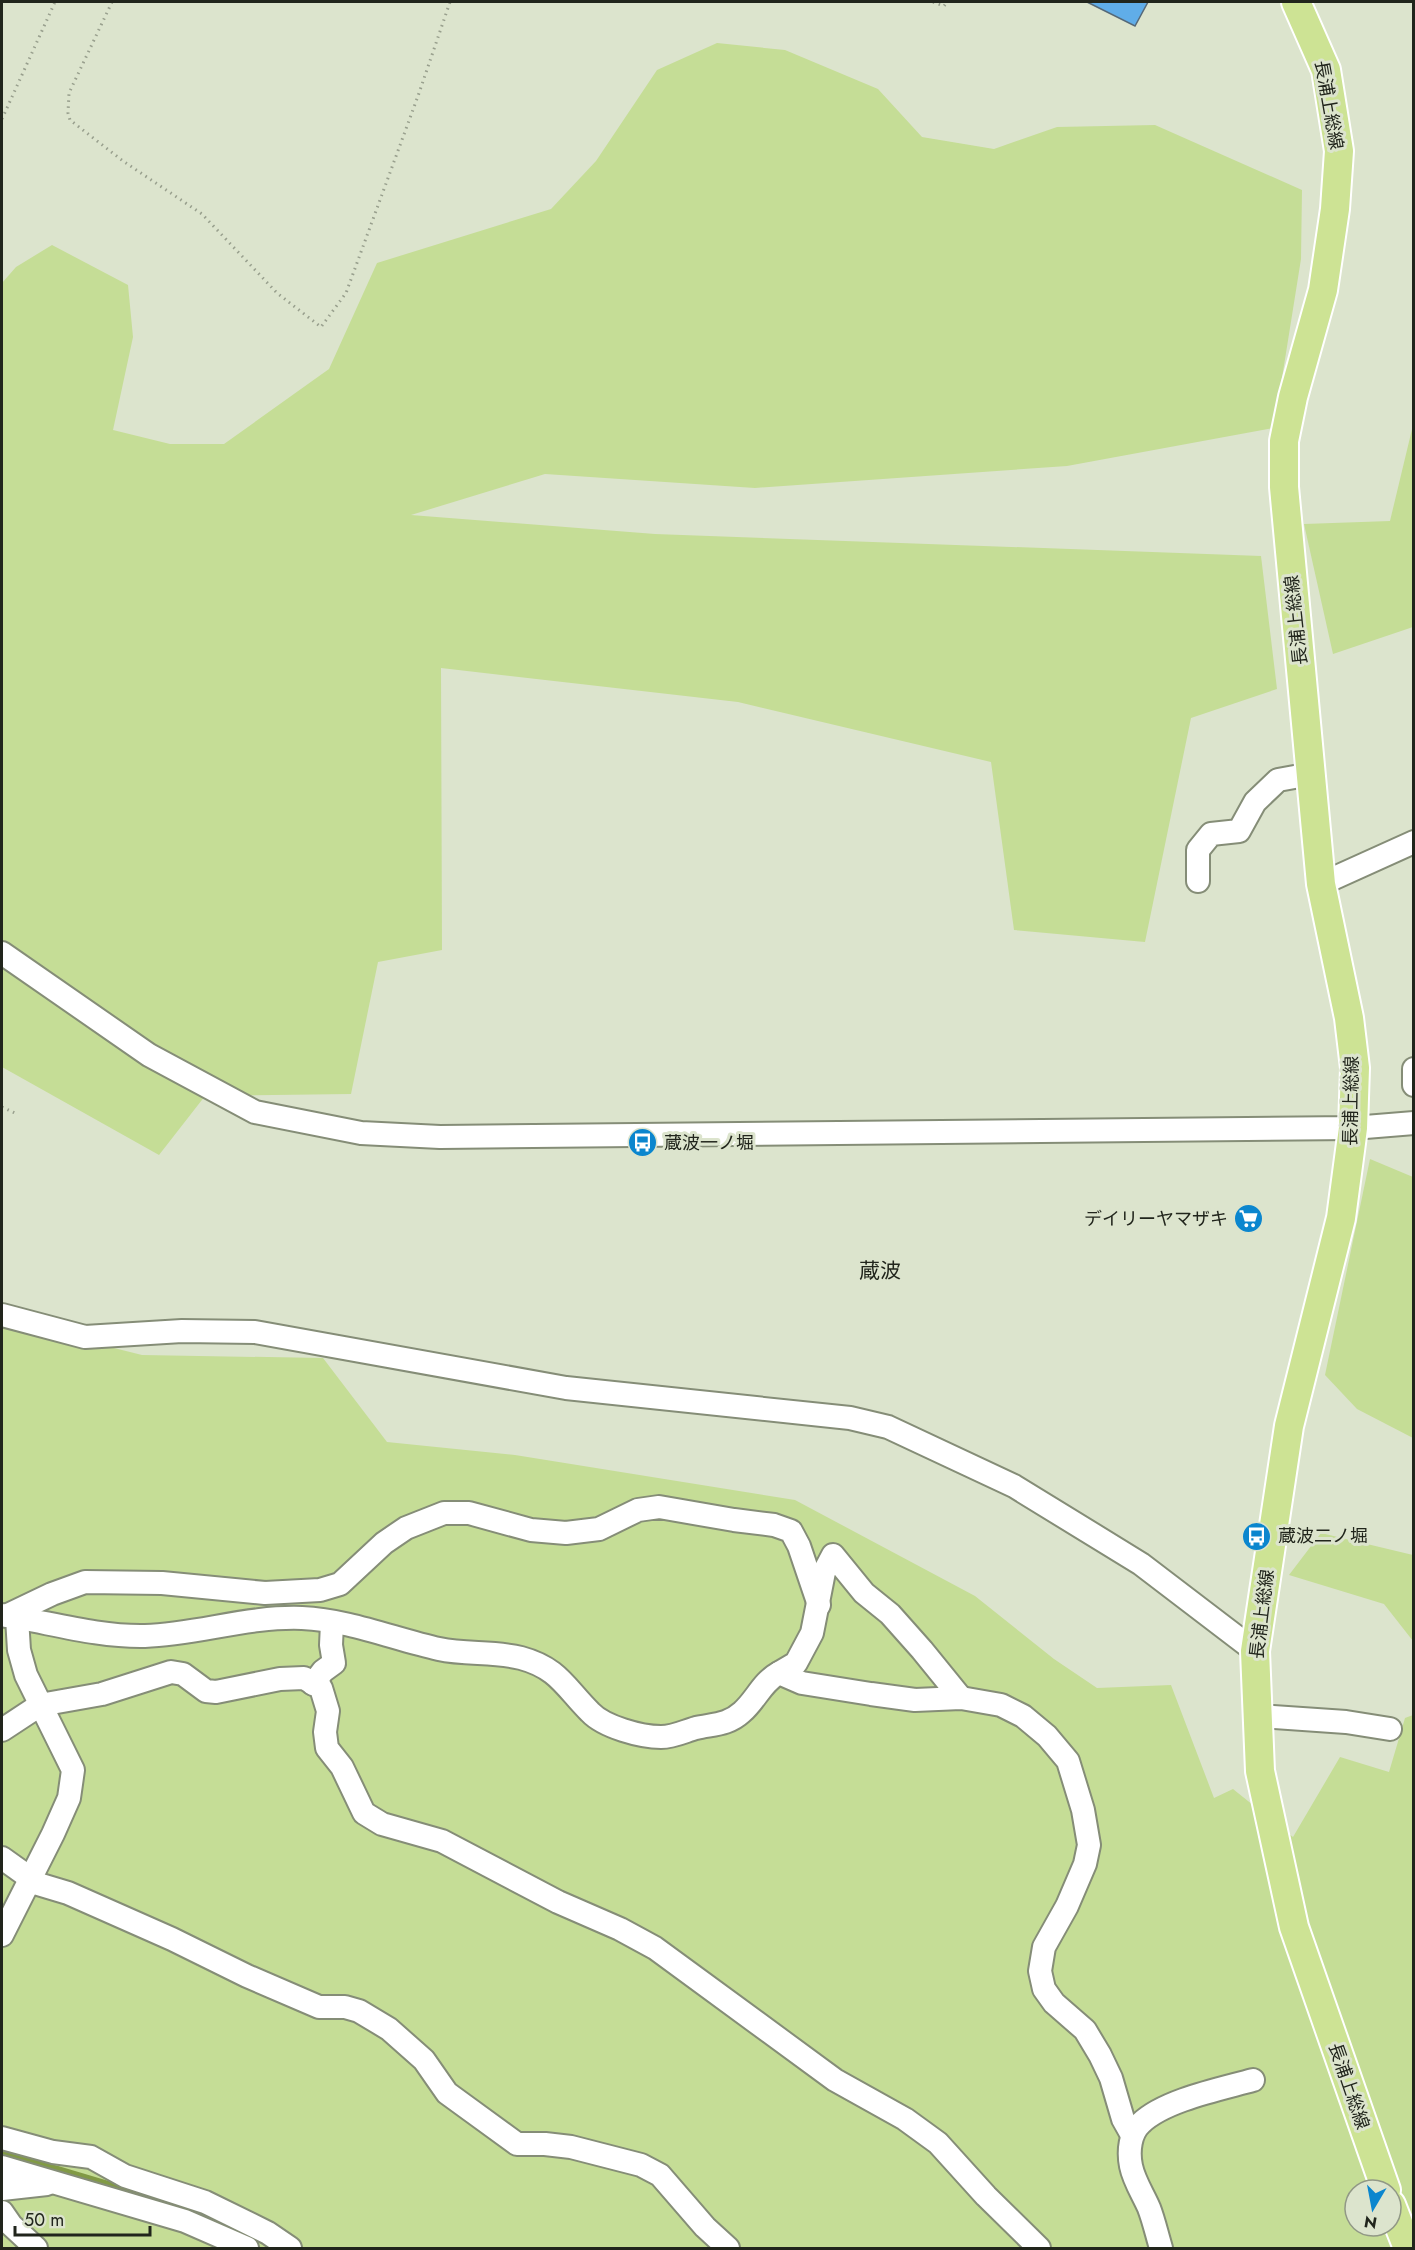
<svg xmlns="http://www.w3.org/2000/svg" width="1415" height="2250" font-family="Jost,'Noto Sans JP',sans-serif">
<rect width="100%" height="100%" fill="#dce4cd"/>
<g fill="#c5dd96" fill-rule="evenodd">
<path d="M717,43L785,50L878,89L922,137L994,149L1057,127L1155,125L1302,190L1301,259L1274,428L1067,466L755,488L545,474L411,515L655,534L1261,556L1277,689L1191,718L1145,942L1014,930L991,762L738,702L441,668L442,950L378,962L351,1094L205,1096L159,1155L2,1067V283L16,267L52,245L128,285L133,337L113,430L170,444H224L329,369L377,263L551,209L596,161L657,70Z"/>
<path d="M1413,425V627L1333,654L1304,524L1390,521Z"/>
<path d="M1370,1159L1413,1177V1438L1357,1409L1325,1375Z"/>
<path d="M2,1320L142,1355L323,1358L387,1442L515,1455L795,1500L975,1596L1054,1659L1097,1688L1171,1685L1214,1798L1233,1789L1293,1837L1340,1757L1389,1772L1405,1718L1413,1715V2248H2ZM1355,2190H1391V2226H1355Z"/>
<path d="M1321,1533L1413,1555V1641L1384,1604L1289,1575Z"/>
</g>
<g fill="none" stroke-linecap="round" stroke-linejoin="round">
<path stroke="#819a45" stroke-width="5" d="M2,2152L150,2196"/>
</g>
<path fill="#60ade8" stroke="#566978" stroke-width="1.5" d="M1087,2H1148L1135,26Z"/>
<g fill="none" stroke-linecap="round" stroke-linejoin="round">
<defs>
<g id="minor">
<path d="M1198,881V850L1211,834L1239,831L1255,802L1278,780L1311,774"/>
<path d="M1321,884L1414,842"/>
<path d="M2,953L149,1055L255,1112L361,1133L440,1137L1353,1128L1414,1123"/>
<path d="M1414,1069V1085"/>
<path d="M2,1315L85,1337L182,1331L255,1332L566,1388L850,1418L888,1427L1014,1486L1141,1564L1255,1651"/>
<path d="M2,1615C48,1622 97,1637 145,1636C198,1634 249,1616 302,1618C349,1620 394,1639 439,1649C466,1655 494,1651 521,1658C558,1668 565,1687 590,1712C604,1727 641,1737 661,1737C674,1737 685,1731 696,1728C714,1724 728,1725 742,1712C756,1700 762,1682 779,1673L802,1683L871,1694L915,1700L961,1698L1001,1705L1023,1716L1047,1736L1068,1761L1083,1810L1089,1845L1085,1864L1067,1906L1044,1947L1040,1971L1044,1989L1054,2003L1085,2030L1100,2055L1111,2078L1123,2119L1132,2135"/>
<path d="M6,1616L52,1594L85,1582L162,1583L265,1593L320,1590L340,1584L384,1543L406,1528L444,1513H469L531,1530L566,1533L599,1529L638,1510L659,1507L734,1520L774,1525L791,1531L799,1546L819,1605"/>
<path d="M779,1673L796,1663L812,1633L824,1572L833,1555L864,1593L890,1614L922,1650L961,1698"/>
<path d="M313,1684L323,1671L334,1663L331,1645L332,1623"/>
<path d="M1258,1716L1346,1722L1390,1729"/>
<path d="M2,1730L40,1705L102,1694L171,1672L183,1674L206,1691L216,1692L280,1679L304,1678L321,1688L328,1711L325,1732L327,1748L342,1767L364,1813L382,1824L442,1841L558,1902L620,1929L655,1948L835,2080L905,2119L938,2143L986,2196L1039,2248"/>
<path d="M2,1858L30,1878"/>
<path d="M28,1881L68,1893L172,1939L247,1976L319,2007H345L359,2011L389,2029L424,2060L447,2093L517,2144H545L571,2147L641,2165L660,2175L705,2227L728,2248"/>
<path d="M2,1935L53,1834L69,1798L73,1770L26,1675L19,1650L17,1618"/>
<path d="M2,2138L53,2152L91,2157L125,2176L205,2202L268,2233L290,2248"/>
<path d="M2,2167L185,2221L247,2248"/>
<path d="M2,2189L47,2184"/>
<path d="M2,2212L11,2225L36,2248"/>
<path d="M1161,2248C1157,2235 1154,2221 1149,2208C1143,2194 1134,2181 1131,2166C1128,2151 1130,2133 1141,2123C1165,2100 1221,2089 1253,2080"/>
</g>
<g id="major">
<path d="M1296,2L1326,70L1339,151L1335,209L1323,290L1293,397L1284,441V487L1321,884L1349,1018L1355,1068L1353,1128L1341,1218L1289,1426L1255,1651L1260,1771L1294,1927L1386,2190"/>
<path d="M1391,2205L1408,2248"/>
</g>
</defs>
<use href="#minor" stroke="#858d77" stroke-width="26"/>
<use href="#major" stroke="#fff" stroke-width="32"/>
<g stroke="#989f8d" stroke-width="3" stroke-dasharray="1.5 4.5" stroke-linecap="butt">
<path d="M112,2L69,93L68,113L70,120L123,161L202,214L277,293L321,327L346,293L418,96L450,2"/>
<path d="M933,2L944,6L947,2"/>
<path d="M2,119L55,2"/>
<path d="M2,1107L17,1114"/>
</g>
<use href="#minor" stroke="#fff" stroke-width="22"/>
<use href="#major" stroke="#cde394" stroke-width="28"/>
</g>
<defs>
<symbol id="bus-disc" viewBox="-11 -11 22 22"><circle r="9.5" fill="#0b86ce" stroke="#dce4cd"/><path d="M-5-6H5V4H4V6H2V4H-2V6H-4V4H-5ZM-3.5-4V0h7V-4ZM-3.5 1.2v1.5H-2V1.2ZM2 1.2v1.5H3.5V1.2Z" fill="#fff"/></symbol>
<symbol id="supermarket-disc" viewBox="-11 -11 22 22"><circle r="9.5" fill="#0b86ce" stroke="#dce4cd"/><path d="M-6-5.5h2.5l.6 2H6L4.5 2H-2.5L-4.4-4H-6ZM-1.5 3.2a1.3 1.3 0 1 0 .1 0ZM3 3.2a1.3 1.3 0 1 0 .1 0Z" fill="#fff"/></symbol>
</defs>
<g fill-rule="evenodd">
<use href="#bus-disc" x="626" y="1126" width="33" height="33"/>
<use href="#supermarket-disc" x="1232" y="1202" width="33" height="33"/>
<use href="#bus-disc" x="1240" y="1520" width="33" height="33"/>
</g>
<g text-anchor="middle" stroke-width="6" stroke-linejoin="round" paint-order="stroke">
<g font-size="18" fill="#21251c" stroke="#dce4cd">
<text transform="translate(1329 105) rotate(80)" y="6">長浦上総線</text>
<text transform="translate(1296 620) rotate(-96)" y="6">長浦上総線</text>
<text transform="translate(1351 1101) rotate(-89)" y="6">長浦上総線</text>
<text transform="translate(1262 1614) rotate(-83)" y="6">長浦上総線</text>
<text transform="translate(1349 2086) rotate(71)" y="6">長浦上総線</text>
</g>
<g font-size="18" fill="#21251c" stroke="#dce4cd" text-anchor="start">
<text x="664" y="1149">蔵波一ノ堀</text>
<text x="1228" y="1225" text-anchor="end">デイリーヤマザキ</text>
<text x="1278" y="1542">蔵波二ノ堀</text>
</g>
<g font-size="21" fill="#21251c" stroke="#dce4cd">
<text x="880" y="1278">蔵波</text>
</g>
</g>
<rect width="1415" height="2250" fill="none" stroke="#21251c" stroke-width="6"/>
<g transform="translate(1373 2208) rotate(190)"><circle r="28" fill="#dce4cd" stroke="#919886" stroke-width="1.5"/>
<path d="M0-4.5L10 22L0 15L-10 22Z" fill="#0b86ce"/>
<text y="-9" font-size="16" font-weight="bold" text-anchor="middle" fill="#21251c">N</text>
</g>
<path d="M15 2226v9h135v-9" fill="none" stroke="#21251c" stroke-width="3"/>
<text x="24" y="2226" font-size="18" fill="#21251c" stroke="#dce4cd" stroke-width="4.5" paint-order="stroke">50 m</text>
</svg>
